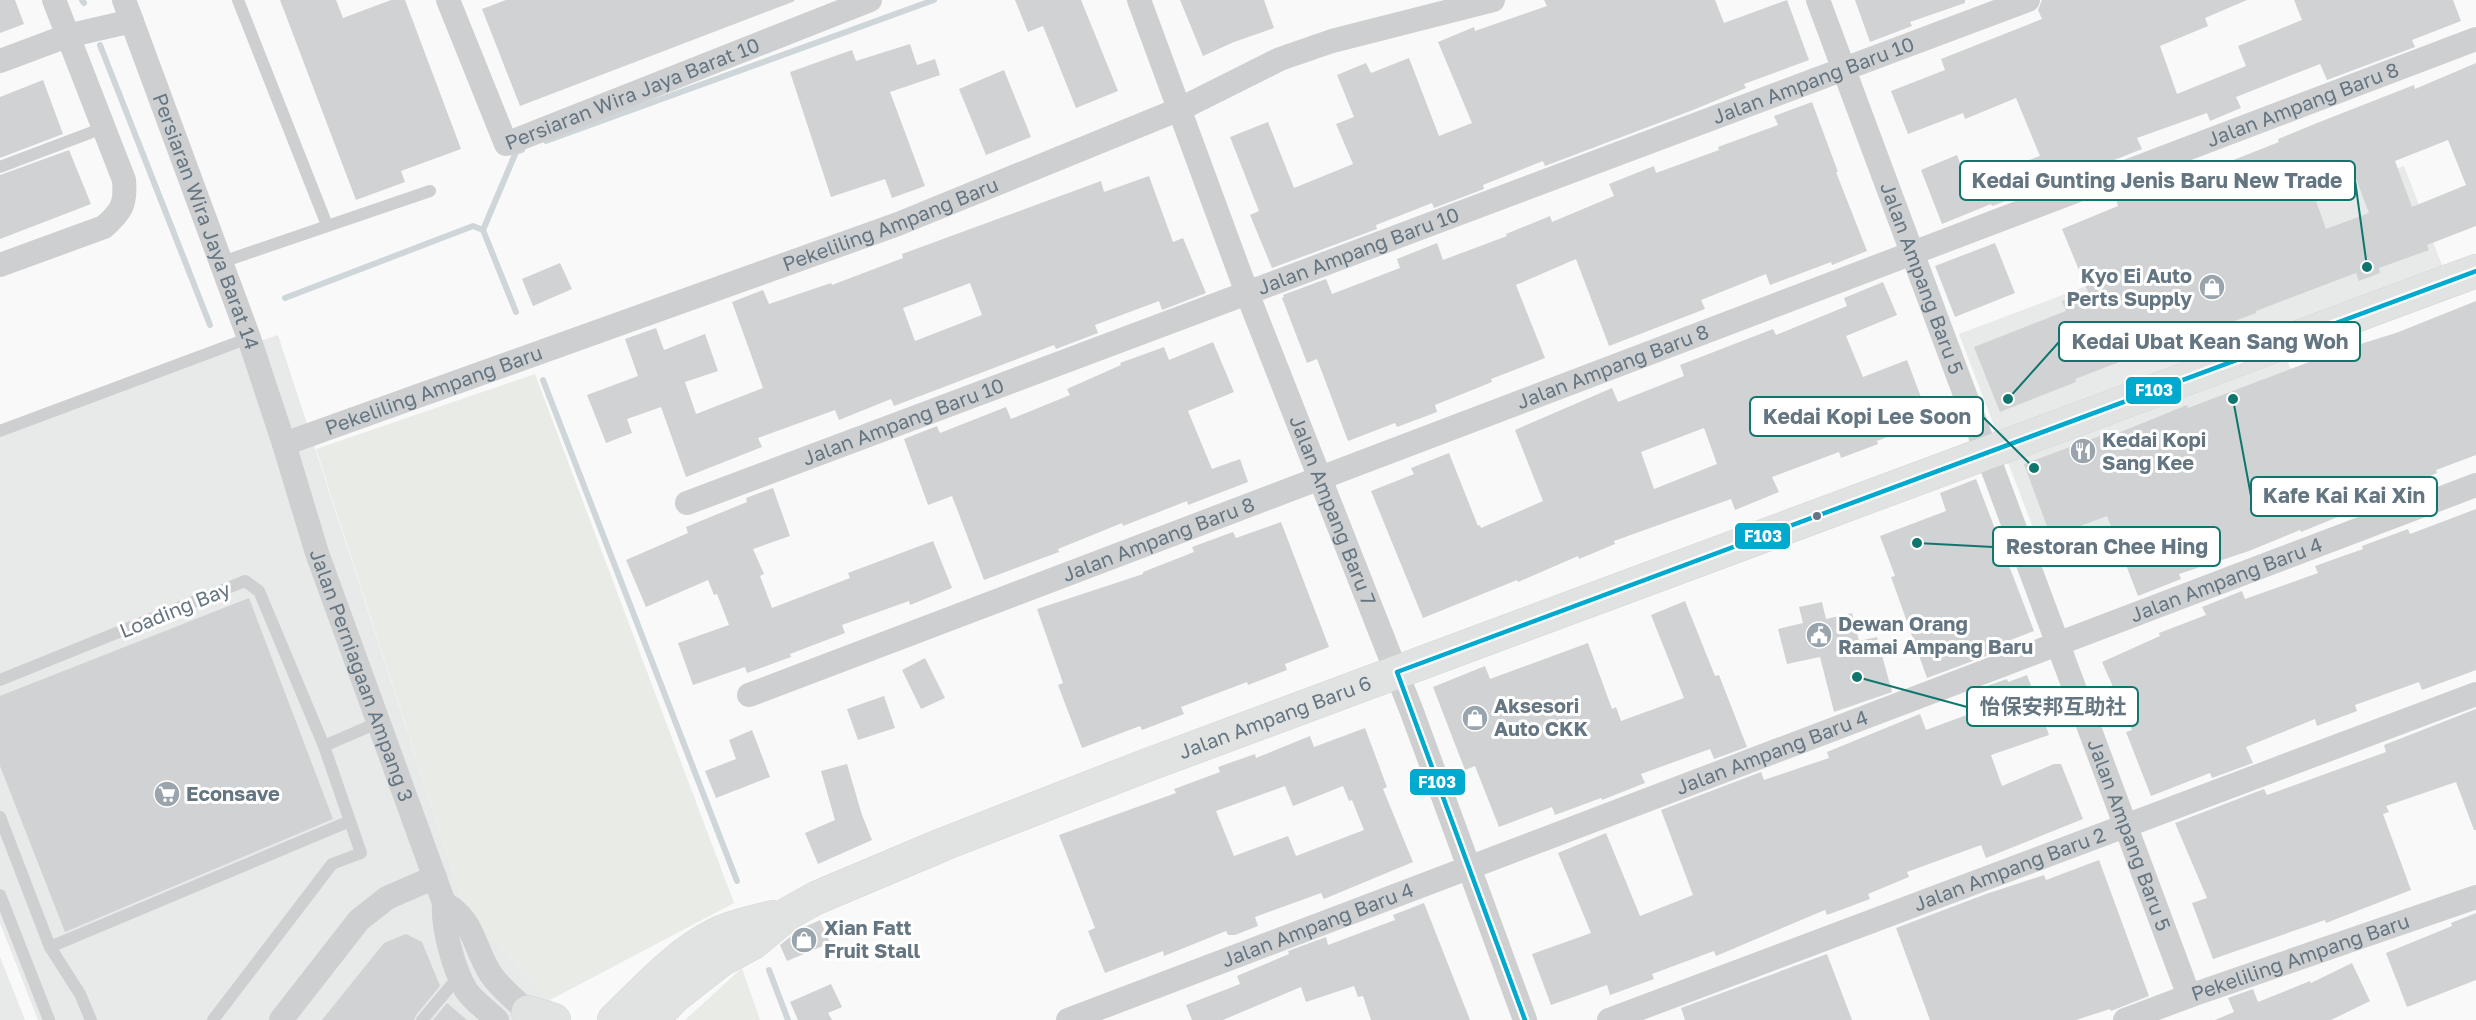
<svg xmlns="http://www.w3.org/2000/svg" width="2476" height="1020" font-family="'Golos Text','Noto Sans SC',sans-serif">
<rect width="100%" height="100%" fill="#f9f9f9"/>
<g fill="#e8e9e9">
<path d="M2404,166L2450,286L2283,349L2321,449L2043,554L1959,334Z"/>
<path d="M278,335L465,908L564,1015L560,1020H38L0,923V431Z"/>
<path d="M0,957L25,1020H0Z"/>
</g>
<g fill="#e8ebe6">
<path d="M535,374L734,903L550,1000L465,908L316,449Z"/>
<path d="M742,968L760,1020H685Z"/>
</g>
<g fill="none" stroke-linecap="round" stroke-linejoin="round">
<g stroke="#ced6d9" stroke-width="6">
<path d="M82,0L84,3"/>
<path d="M100,45L210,325"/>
<path d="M546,141L934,0"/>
<path d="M285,298L473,226L483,230"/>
<path d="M516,312L483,230L516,152L522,150"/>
<path d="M543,380L737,881"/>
<path d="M769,970L788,1020"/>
</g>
</g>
<g fill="#d0d2d3" fill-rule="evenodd">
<path d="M0,0H15L24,24L0,33Z"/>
<path d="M280,0H336L343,18L391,0H405L461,149L401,171L405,182L356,200Z"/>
<path d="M506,0H794L795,1L520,106L482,9Z"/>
<path d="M1015,0H1081L1118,91L1076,108L1043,26L1028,32Z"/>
<path d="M1180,0H1264L1274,28L1234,42L1203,56Z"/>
<path d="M1544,0H1715L1724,23L1787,0L1809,60L1744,84L1746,88L1693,110L1545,166L1543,161L1483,185L1484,189L1434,208L1432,203L1376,225L1377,229L1272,268L1250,215L1259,211L1230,137L1268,122L1294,188L1353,164L1336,124L1354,117L1337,75L1366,63L1371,73L1409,58L1439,136L1472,123L1438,42L1474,27L1475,31L1547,6Z"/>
<path d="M1855,0H1965V3L1910,22L1912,26L1870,42Z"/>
<path d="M2042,0H2247L2205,18L2208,26L2160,46L2177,94L2246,66L2238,46L2302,20L2294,0H2453L2461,21L2412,40L2415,47L2327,80L2320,64L2236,97L2241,108L2210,121L2207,113L2137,138L2142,149L2097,167L2095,161L2021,190L2023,195L1992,206L1991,204L1942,224L1921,170L1957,155L1967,182L2040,156L2016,98L1965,119L1963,113L1908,134L1891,91L1945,70L1941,59L2042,19L2038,10Z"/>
<path d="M910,44L917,65L935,59L940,75L890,92L925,186L892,198L885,179L831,197L790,72L852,50L856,61Z"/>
<path d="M2476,63V226L2427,245L2429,250L2379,268L2380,273L2359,281L2356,273L2256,311V313L2178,342L2177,340L2075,379L2076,382L2000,412L1974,347L2066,311L2062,301L2088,292L2062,229L2118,206L2116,199L2168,179L2167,175L2205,161L2208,170L2279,142L2278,139L2317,123L2414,85L2415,89ZM2448,140L2466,185L2412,207L2395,161ZM2355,176L2369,213L2326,229L2313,193Z"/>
<path d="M1004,70L1031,137L986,155L959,89Z"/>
<path d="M43,80L63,134L0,158V97Z"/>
<path d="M1812,102L1838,172H1836L1867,251L1832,265L1831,262L1770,285L1766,274L1701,300L1705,309L1609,346L1576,259L1516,285L1545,358L1491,379L1492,382L1435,405L1437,412L1397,427L1395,423L1348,441L1317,359L1307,363L1282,298L1284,297L1283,295L1326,279L1332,294L1400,268L1397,259L1437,243L1443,260L1507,236L1506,234L1550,216L1552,222L1614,196L1609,184L1654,166L1656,173L1719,150L1718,147L1778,125L1774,116Z"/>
<path d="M69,150L91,204L0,239V175Z"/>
<path d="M1149,176L1173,242L1183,238L1206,293L1162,310L1159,301L1095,325L1098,333L1056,349L1054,345L894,406L891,399L839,420L835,410L758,438L762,447L686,477L661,407L627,419L632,433L606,443L587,395L638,376L625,339L656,328L664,350L705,334L718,371L685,382L696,414L763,388L732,302L763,290L769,304L831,283L832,285L903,258L902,254L1101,181L1104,192ZM970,283L982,315L915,341L903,308Z"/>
<path d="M1995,243L2015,293L1955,317L1935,266Z"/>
<path d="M560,263L572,289L533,306L522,279Z"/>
<path d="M1883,282L1897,315L1846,336L1863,377L1907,360L1930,421L1877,441L1878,444L1841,458L1839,452L1772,477L1779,492L1735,510L1731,499L1614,541L1615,544L1579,559L1578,556L1518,582L1517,580L1423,618L1371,491L1414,474L1411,468L1449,453L1478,526L1480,525L1481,528L1543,501L1515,430L1612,388L1618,402L1684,376L1680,365L1773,329L1776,335L1847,306L1844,298ZM1704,428L1717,464L1654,489L1641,452Z"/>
<path d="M2476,301V455L2436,470L2437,473L2395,490L2398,496L2355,512V510L2301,532L2300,530L2249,551L2179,574L2181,579L2138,596L2107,516L2051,537L2024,464L2100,436L2101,440L2187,405L2188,408L2341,350L2396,333Z"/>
<path d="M1213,342L1234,392L1188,411L1212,469L1240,459L1248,482L1188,505L1187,501L1123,526L1122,523L1058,549L1059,552L984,580L952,496L928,505L904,439L937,426L940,433L1006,407L1011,419L1070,395L1067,389L1121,365L1120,363L1164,347L1169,360Z"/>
<path d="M1976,479L2034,631L1995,646L1997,652L1927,678L1891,577L1895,576L1880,536L1946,511L1940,493Z"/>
<path d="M773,488L790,536L753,549L764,574L760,576L772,608L850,578L848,573L933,541L952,588L910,605L909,601L842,625L845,633L790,654L791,657L747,673L745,667L693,685L678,643L729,625L717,594L714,595L708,580L646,607L626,560L688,533L686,527L747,502L746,498Z"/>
<path d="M2476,509V670L2422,690L2419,682L2355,705L2357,711L2317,726L2315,719L2246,747L2253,763L2212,778L2210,773L2151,796L2126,732L2132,730L2102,662L2160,636L2159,633L2206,615L2202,607L2242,591L2245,599L2318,573L2315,566L2363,549L2362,546L2408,529L2410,534Z"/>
<path d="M1281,522L1329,647L1285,664L1287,670L1248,685L1247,682L1181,707L1184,714L1142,730L1140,726L1082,748L1058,685L1063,683L1037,609L1143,574V572L1194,552L1192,547L1233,532L1236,538Z"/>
<path d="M249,598L333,819L65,932L0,766V696Z"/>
<path d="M1685,601L1715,676L1719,675L1747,747L1714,759L1710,749L1641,774L1645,783L1602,800L1601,798L1555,815L1552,807L1499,827L1475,766L1465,770L1433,687L1485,666L1490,679L1588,643L1612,709L1616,707L1621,721L1684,698L1651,615Z"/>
<path d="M1822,602L1826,619L1852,613L1859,641L1877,637L1892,692L1834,712L1820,657L1787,664L1778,629L1803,623L1799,607Z"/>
<path d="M925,658L945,698L921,709L902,670Z"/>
<path d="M2027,675L2049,735L1991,755L2002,786L2054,764H2061L2083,819L1986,858L1981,845L1907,872L1909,877L1868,894L1870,899L1827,915L1825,910L1716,956L1714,951L1652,974L1654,979L1610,995L1607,985L1551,1005L1532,954L1591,933L1558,853L1606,833L1640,916L1693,895L1661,810L1761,772L1764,780L1829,758L1827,752L1920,714L1926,730L1991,706L1984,687L2007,679L2008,682Z"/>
<path d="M884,696L895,728L858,740L847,709Z"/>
<path d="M2476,709V830H2474L2456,782L2386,806L2389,812L2383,814L2411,890L2326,923L2325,920L2213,959L2192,903L2207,898L2175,823L2264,789L2267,795L2386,752L2384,745Z"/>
<path d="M1365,728L1387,787L1383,789L1413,862L1324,899L1321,893L1255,917L1258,926L1235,935H1228L1226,931L1164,956L1163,951L1105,973L1088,931L1095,928L1059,835L1176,793L1174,789L1220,772L1218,767L1255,754L1256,758L1310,736L1314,747ZM1285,786L1293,806L1343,786L1349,801L1352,800L1364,830L1296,856L1288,836L1234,856L1216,811Z"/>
<path d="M752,730L770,777L716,798L705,771L736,759L729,740Z"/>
<path d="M847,764L862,815L872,840L818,864L805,833L835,820L821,771Z"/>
<path d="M2099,860L2149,996L2111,1011L2110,1009L2076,1020H1930L1896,928L1986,894L2044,875L2046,880Z"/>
<path d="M1424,903L1470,1020H1371L1363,996L1358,997L1354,986L1306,1002L1301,987L1223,1020H1192L1186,1005L1240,984L1237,976L1289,954L1288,951L1326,937L1328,945L1395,920L1393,915Z"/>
<path d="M2476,913V980L2407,1007L2386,953L2452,926L2451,923Z"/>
<path d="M820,920L830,943L787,961L780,945L800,929Z"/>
<path d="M406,934L422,942L440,986L416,1015L414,1020H322L384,943Z"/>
<path d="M1827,954L1852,1020H1685L1681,1008Z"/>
<path d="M2352,963L2370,1001L2331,1020H2215L2234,1012L2228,998L2253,989L2258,1002L2310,981L2311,983Z"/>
<path d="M831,984L842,1007L828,1013L832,1020H798L790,1002Z"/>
<path d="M447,1003L467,1020H433Z"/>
</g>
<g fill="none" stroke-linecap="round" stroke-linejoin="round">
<defs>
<g id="secondary">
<path d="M528,1012L554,1020"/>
<path d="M614,1020C645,990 676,955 715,935C733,926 753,922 773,917"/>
<path id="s11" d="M652,1020L675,996L721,960L753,943L789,913L816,898L944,844L1150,764L2476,271"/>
</g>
</defs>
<use href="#secondary" stroke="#d5d6d7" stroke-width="34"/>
<g stroke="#cecfd0" stroke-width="12">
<path d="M238,0L327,225"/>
<path d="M0,167L103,128"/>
<path d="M222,262L430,191"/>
<path d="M0,431L249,338"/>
<path d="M0,680L245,581L259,591L324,746L361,853L332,864L213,1020"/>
<path d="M324,746L377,723"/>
<path d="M0,817L50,947L80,994L91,1020"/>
<path d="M0,895L49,1020"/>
<path d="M50,947L350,821"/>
<path d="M422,1020L460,975"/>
</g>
<g stroke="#cecfd0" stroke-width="24">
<path id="s1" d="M124,0L249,338L284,444L317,553L444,903C442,927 454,970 466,990C473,1001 488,1011 497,1020"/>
<path id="s2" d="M448,0L506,144L870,0"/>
<path id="s3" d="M1139,0L1247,293L1412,712L1525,1020"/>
<path id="s4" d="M1818,0L2189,996"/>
<path d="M0,61L67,36L132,21"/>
<path d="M0,265L104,227C122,211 126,204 124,180L54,0"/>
<path id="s5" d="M284,444L898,224L1180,109L1280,59L1332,41L1493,0"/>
<path id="s6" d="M687,503L2028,0"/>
<path id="s7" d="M749,695L2476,39"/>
<path d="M444,903C475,921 473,946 490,973C500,989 523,1006 536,1020"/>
<path d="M281,1020L359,920L387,898L435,877"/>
<path id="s8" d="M1068,1020L2476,485"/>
<path id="s9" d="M1609,1020L2476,694"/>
<path id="s10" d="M2125,1020L2189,996L2476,897"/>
</g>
<use href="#secondary" stroke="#e1e2e2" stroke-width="33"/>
<defs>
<path id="bus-1" d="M1525,1020L1397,672L2476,271"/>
</defs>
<use href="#bus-1" stroke="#fff" stroke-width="9"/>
<use href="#bus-1" stroke="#00a9ce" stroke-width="4.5"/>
</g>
<defs>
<symbol id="shop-disc" viewBox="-11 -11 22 22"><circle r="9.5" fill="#99a4ac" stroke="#fff"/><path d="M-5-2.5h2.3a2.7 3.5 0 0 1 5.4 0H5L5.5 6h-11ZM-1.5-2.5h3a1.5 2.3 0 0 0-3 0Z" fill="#fff"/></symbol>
<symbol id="restaurant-disc" viewBox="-11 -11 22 22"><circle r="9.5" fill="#99a4ac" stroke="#fff"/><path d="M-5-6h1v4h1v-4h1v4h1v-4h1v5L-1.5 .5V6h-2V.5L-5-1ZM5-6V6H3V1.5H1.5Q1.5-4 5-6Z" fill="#fff"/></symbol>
<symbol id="civic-disc" viewBox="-11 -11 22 22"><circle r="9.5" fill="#99a4ac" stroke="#fff"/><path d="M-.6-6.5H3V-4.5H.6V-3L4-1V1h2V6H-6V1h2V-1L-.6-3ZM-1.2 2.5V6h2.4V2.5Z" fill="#fff"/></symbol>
<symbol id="supermarket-disc" viewBox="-11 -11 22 22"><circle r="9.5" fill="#99a4ac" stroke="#fff"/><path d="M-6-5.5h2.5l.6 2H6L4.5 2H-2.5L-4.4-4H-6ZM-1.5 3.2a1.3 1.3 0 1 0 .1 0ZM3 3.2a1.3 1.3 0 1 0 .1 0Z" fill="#fff"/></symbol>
</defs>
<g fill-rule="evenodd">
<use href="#shop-disc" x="2197" y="272" width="30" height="30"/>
<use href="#restaurant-disc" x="2068" y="436" width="30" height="30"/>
<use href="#civic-disc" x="1804" y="620" width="30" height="30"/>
<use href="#shop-disc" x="1460" y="703" width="30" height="30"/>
<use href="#supermarket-disc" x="152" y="779" width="30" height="30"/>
<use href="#shop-disc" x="789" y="925" width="30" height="30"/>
</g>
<circle fill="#657683" stroke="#fff" stroke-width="2" cx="1817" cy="516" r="5"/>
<g text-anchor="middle" stroke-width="6" stroke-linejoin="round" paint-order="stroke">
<g font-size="20" fill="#657683" stroke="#fff">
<text dy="7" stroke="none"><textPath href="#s6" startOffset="1203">Jalan Ampang Baru 10</textPath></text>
<text dy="7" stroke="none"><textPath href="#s2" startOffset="291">Persiaran Wira Jaya Barat 10</textPath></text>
<text dy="7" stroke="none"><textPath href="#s7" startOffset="1662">Jalan Ampang Baru 8</textPath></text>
<text dy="7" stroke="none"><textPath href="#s1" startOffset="236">Persiaran Wira Jaya Barat 14</textPath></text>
<text dy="7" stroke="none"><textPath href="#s5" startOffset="645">Pekeliling Ampang Baru</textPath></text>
<text dy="7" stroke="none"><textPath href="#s6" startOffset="717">Jalan Ampang Baru 10</textPath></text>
<text dy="7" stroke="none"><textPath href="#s4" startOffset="297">Jalan Ampang Baru 5</textPath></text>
<text dy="7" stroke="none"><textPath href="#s7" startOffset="924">Jalan Ampang Baru 8</textPath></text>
<text dy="7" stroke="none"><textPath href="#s5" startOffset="159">Pekeliling Ampang Baru</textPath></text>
<text dy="7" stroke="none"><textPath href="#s6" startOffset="231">Jalan Ampang Baru 10</textPath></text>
<text dy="7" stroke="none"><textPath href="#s3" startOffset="546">Jalan Ampang Baru 7</textPath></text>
<text dy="7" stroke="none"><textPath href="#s7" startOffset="438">Jalan Ampang Baru 8</textPath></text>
<text dy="7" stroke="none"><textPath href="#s8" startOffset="1239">Jalan Ampang Baru 4</textPath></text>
<text transform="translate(175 610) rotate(-22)" y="7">Loading Bay</text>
<text dy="7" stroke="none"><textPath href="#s1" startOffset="716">Jalan Perniagaan Ampang 3</textPath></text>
<text dy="7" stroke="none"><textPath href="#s11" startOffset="699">Jalan Ampang Baru 6</textPath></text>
<text dy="7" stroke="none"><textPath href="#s8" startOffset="753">Jalan Ampang Baru 4</textPath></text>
<text dy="7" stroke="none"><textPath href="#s4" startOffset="891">Jalan Ampang Baru 5</textPath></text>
<text dy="7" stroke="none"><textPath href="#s9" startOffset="428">Jalan Ampang Baru 2</textPath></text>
<text dy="7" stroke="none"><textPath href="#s8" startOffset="267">Jalan Ampang Baru 4</textPath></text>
<text dy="7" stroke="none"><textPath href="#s10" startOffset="186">Pekeliling Ampang Baru</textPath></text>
</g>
<g font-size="20" font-weight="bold" fill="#657683" stroke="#fff" text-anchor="start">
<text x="2192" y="283" text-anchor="end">Kyo Ei Auto<tspan x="2192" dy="23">Perts Supply</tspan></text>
<text x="2102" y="447">Kedai Kopi<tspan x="2102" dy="23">Sang Kee</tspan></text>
<text x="1838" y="631">Dewan Orang<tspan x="1838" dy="23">Ramai Ampang Baru</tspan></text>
<text x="1494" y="713">Aksesori<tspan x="1494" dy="23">Auto CKK</tspan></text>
<text x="186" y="801">Econsave</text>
<text x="824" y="935">Xian Fatt<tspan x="824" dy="23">Fruit Stall</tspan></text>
</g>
</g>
<path fill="none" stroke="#0f766e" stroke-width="2" d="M2367 267L2355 180M2008 399L2059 342M2034 468L1983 417M2233 399L2251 496M1917 543L1993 547M1857 677L1967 707"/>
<g fill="#0f766e" stroke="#fff" stroke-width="2">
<circle cx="2367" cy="267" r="6"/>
<circle cx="2008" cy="399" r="6"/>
<circle cx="2034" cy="468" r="6"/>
<circle cx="2233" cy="399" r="6"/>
<circle cx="1917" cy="543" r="6"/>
<circle cx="1857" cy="677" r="6"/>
</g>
<g fill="#fff" stroke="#0f766e" stroke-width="2">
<rect x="1960" y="161" width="395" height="39" rx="6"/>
<rect x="2059" y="322" width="301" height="39" rx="6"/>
<rect x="1750" y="397" width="233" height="39" rx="6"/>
<rect x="2251" y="477" width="186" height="39" rx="6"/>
<rect x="1993" y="527" width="227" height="39" rx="6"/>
<rect x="1967" y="687" width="171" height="39" rx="6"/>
</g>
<g font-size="21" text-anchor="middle" font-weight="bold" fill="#657683">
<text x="2157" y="188">Kedai Gunting Jenis Baru New Trade</text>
<text x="2210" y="349">Kedai Ubat Kean Sang Woh</text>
<text x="1867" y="424">Kedai Kopi Lee Soon</text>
<text x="2344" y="503">Kafe Kai Kai Xin</text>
<text x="2107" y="554">Restoran Chee Hing</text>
<text x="2053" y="714">怡保安邦互助社</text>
</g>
<g stroke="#fff" stroke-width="2">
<rect x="2125" y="376" width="57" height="29" rx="6" fill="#00a9ce"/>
<rect x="1734" y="522" width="57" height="28" rx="6" fill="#00a9ce"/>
<rect x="1409" y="768" width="57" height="28" rx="6" fill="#00a9ce"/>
</g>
<g font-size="16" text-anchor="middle" font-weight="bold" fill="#fff">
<text x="2154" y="396">F103</text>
<text x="1763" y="542">F103</text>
<text x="1437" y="788">F103</text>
</g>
</svg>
